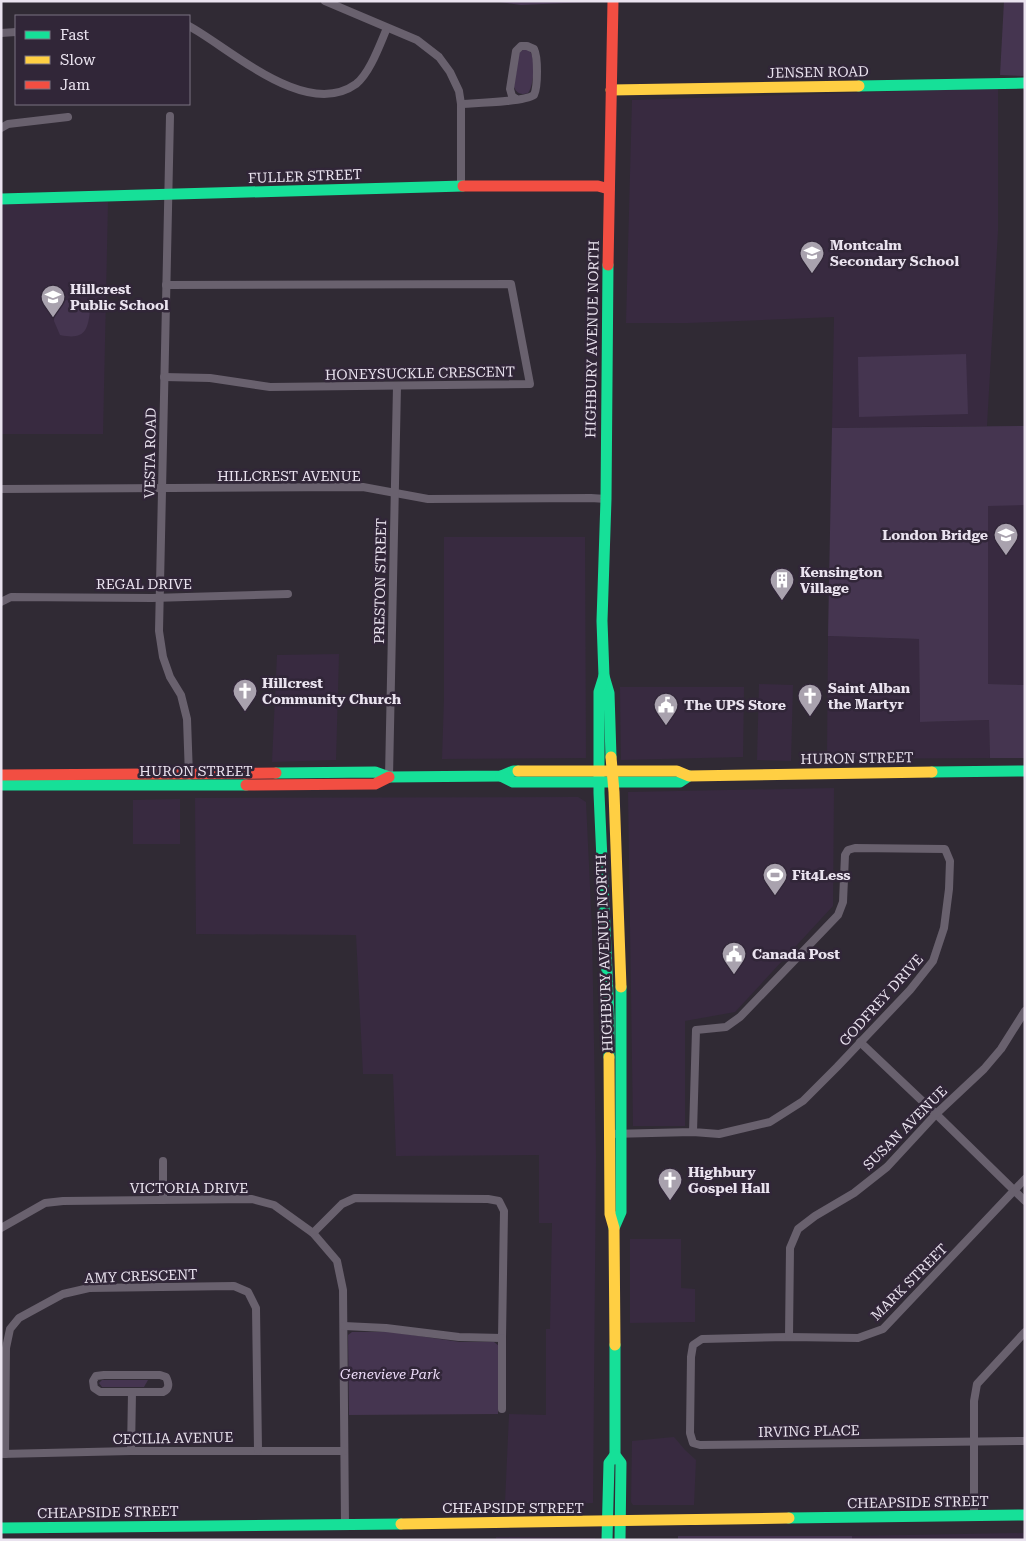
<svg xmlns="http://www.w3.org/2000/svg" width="1026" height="1541" font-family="'Roboto Serif',serif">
<rect width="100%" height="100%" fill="#302a34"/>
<g fill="#382a40">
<path d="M998,88V231L987,426L832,428L834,317L688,323H626L632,100Z"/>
<path d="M108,202L103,434H1V203Z"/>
<path d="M988,505H1025V685L988,684Z"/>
<path d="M444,537H585L586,758L442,759L444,698Z"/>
<path d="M828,636L919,639L920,722L989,720L990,758L827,759Z"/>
<path d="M339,654L336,760L272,762L277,655Z"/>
<path d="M759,684L793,685L791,761L757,760Z"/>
<path d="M620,687H744L743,757L621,760Z"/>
<path d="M834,788L833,906L735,1012L685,1021V1126H633L628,792Z"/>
<path d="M578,797L586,802L592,929L596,1157L593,1503H505L509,1414L546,1415V1329H550L552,1223H539V1155L396,1156L393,1074H363L356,935L196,934L195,798Z"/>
<path d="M180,799V844H133V800Z"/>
<path d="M630,1239H681V1288L695,1289V1322L630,1323Z"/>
<path d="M674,1437L685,1450L696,1460L694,1505H633L631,1502L632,1441Z"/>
<path d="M1025,1533V1540H852V1536Z"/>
<path d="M496,1537L595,1538V1540H496Z"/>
</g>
<g fill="#453550">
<path d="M493,1H588V2L521,5Z"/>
<path d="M1004,1H1025V76L1000,75Z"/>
<path d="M524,49L529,50C536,57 534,86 528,93C521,95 517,94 514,87L519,53Z"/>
<path d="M66,300L79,301L90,310C88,332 83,340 60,335L54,321L55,309Z"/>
<path d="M966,354L968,414L859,417L858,357Z"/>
<path d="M1025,426V505L988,506V684L1025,685V758H990L989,720L920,722L919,639L828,636L832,428Z"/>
<path d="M352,1332H392L460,1342H494L499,1346L498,1414L349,1415L348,1335Z"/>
<path d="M102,1380H148L144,1387H102L99,1383Z"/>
<rect x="678" y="1536" width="174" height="4"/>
</g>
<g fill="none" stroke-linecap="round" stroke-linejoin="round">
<g stroke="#69616e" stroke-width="8">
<path d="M325,1L417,40L439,57L450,72L459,91L461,104V186"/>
<path d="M189,26C231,49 306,120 356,84C370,73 380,44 387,28"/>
<path d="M1,33L16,32"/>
<path d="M461,104C476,103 524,102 534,95C538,86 538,57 534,49L527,46H521L516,51L510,89L512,96L516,99"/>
<path d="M170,116L159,631L163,657L170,677L181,695L187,719L189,776"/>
<path d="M1,128L8,124L68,117"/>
<path d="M164,377L210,378L270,387L530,384L511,284L166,285"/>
<path d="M1,489L363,487L428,499L591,498L606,499"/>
<path d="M1,602L11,597L152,598L288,594"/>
<path d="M389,777L397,386"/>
<path d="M860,1042L936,1114L1025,1201"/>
<path d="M610,1134L693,1132L719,1134L770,1122L803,1101L837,1067L910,990L933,961L944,928L949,889L950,861L945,849L855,848L848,850L845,855L843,902L838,915L740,1017L726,1027L696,1030L693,1132"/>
<path d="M1025,1179L883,1329L858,1338L789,1337L702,1339L693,1345L691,1357L690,1433L693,1443L700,1445L1025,1441"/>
<path d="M163,1200V1161"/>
<path d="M1,1228L45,1203L63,1201L252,1199L274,1205L313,1233L337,1261L343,1290L345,1525"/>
<path d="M313,1233L342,1204L355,1198L488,1199L499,1201L504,1211L502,1338L459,1337L386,1328L344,1326"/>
<path d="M789,1337L790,1248L798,1229L815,1216L854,1193L887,1167L936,1114L984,1069L1001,1049L1025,1011"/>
<path d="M502,1409V1338"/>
<path d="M131,1451L132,1392H100L94,1388L93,1381L96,1376L104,1375H160L166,1377C169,1383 170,1389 163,1392H132"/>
<path d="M1,1454L131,1451H344"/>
<path d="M5,1454L6,1348L10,1329L19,1318L63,1294L89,1288L234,1286L248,1292L256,1308L258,1450"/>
<path d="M974,1516V1401L977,1384L1025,1332"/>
</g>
<g stroke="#16e098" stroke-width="11">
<path d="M859,86L1025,83"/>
<path d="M1,199L463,186"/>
<path d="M608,265L606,499L602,621L604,676L609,693L611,757"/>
<path d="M604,676L599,692V793L609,1017V1057"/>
<path d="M932,772L1025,771"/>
<path d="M276,773L375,772L389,777L501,776L513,771H518"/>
<path d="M501,776L513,782H680L689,776"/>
<path d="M1,785H246"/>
<path d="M614,1228L621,1212V987"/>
<path d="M615,1345V1455L621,1463L620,1540"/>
<path d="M789,1518L1025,1515"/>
<path d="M1,1528L401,1524"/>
<path d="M607,1540L609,1463L615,1455"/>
</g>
<g stroke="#ffcf43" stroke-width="11">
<path d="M611,90L859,86"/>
<path d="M611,757L614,792L621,987"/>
<path d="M518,771H677L689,776L932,772"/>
<path d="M609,1057L610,1214L614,1228L615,1345"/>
<path d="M401,1524L789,1518"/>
</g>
<g stroke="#f24e42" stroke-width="11">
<path d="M463,186H598L609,189"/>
<path d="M608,265L613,1"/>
<path d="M1,775L276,773"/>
<path d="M246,785L375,784L389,777"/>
</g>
</g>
<defs>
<symbol id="school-pin" viewBox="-11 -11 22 30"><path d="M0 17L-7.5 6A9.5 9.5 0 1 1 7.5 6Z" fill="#a9a2ae" stroke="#312638"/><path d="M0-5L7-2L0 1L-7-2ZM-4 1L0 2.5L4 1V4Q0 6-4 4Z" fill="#fff"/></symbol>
<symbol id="building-pin" viewBox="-11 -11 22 30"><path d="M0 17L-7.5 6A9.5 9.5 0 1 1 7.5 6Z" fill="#a9a2ae" stroke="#312638"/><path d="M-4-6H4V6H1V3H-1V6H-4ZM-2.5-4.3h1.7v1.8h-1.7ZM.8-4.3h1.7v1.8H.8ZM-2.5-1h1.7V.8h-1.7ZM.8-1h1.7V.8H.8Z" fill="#fff"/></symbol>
<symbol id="church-pin" viewBox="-11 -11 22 30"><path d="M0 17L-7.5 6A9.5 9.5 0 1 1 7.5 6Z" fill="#a9a2ae" stroke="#312638"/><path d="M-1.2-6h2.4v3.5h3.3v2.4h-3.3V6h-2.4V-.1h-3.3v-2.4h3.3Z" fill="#fff"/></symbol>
<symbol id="civic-pin" viewBox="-11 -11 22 30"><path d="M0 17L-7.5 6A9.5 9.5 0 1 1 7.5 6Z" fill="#a9a2ae" stroke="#312638"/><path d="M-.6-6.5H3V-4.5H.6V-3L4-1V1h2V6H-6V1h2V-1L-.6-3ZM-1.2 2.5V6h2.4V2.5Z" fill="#fff"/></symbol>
<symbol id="stadium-pin" viewBox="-11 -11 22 30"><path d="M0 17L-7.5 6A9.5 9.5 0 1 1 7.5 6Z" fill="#a9a2ae" stroke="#312638"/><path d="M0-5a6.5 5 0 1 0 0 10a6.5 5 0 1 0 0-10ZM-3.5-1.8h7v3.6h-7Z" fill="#fff"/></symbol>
</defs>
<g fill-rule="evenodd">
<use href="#school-pin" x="798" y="239" width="28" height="38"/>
<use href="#school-pin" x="39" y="283" width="28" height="38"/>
<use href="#school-pin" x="992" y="521" width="28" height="38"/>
<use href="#building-pin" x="768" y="566" width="28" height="38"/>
<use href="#church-pin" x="231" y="677" width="28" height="38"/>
<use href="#church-pin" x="796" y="682" width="28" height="38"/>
<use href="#civic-pin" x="652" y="691" width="28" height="38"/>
<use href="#stadium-pin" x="761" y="861" width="28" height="38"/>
<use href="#civic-pin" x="720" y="940" width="28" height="38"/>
<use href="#church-pin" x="656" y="1166" width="28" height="38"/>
</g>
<g text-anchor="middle" stroke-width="5" stroke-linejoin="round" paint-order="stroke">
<g font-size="14" fill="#eae3ef" stroke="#312638">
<text transform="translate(818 72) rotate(-1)" y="5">JENSEN ROAD</text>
<text transform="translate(305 176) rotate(-2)" y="5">FULLER STREET</text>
<text transform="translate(592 339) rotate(-89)" y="5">HIGHBURY AVENUE NORTH</text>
<text transform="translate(420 373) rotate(-1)" y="5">HONEYSUCKLE CRESCENT</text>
<text transform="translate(150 453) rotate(-89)" y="5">VESTA ROAD</text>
<text x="289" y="481">HILLCREST AVENUE</text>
<text transform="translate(380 581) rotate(-89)" y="5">PRESTON STREET</text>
<text x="144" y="589">REGAL DRIVE</text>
<text transform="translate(857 758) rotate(-1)" y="5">HURON STREET</text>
<text x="196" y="776">HURON STREET</text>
<text transform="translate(604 953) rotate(-92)" y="5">HIGHBURY AVENUE NORTH</text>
<text transform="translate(881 1000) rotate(-48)" y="5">GODFREY DRIVE</text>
<text transform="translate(905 1128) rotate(-45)" y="5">SUSAN AVENUE</text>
<text x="189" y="1193">VICTORIA DRIVE</text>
<text transform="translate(141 1276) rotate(-2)" y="5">AMY CRESCENT</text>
<text transform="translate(909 1282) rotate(-45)" y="5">MARK STREET</text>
<text transform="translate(809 1431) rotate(-1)" y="5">IRVING PLACE</text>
<text transform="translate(173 1438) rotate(-1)" y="5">CECILIA AVENUE</text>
<text transform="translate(918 1502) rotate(-1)" y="5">CHEAPSIDE STREET</text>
<text x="513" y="1513">CHEAPSIDE STREET</text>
<text transform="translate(108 1512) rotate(-1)" y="5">CHEAPSIDE STREET</text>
</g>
<g font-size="14" font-weight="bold" fill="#eae3ef" stroke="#312638" text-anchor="start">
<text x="830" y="250">Montcalm<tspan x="830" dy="16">Secondary School</tspan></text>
<text x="70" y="294">Hillcrest<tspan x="70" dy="16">Public School</tspan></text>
<text x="988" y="540" text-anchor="end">London Bridge</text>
<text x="800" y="577">Kensington<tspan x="800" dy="16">Village</tspan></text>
<text x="262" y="688">Hillcrest<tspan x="262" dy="16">Community Church</tspan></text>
<text x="828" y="693">Saint Alban<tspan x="828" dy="16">the Martyr</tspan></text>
<text x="684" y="710">The UPS Store</text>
<text x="792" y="880">Fit4Less</text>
<text x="752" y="959">Canada Post</text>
<text x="688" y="1177">Highbury<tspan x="688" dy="16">Gospel Hall</tspan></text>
</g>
<g font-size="14" font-style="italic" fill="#eddcf9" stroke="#312638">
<text x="390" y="1379">Genevieve Park</text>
</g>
</g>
<rect width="1026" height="1541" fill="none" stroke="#eae3ef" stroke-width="5"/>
<rect x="15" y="15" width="175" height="90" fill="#312638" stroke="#7b7281"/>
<rect x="25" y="31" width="25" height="8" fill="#16e098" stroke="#7b7281"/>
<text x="60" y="40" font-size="15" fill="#eae3ef">Fast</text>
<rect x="25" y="56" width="25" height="8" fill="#ffcf43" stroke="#7b7281"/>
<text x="60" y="65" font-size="15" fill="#eae3ef">Slow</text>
<rect x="25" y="81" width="25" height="8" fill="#f24e42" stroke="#7b7281"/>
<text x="60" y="90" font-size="15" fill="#eae3ef">Jam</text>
</svg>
